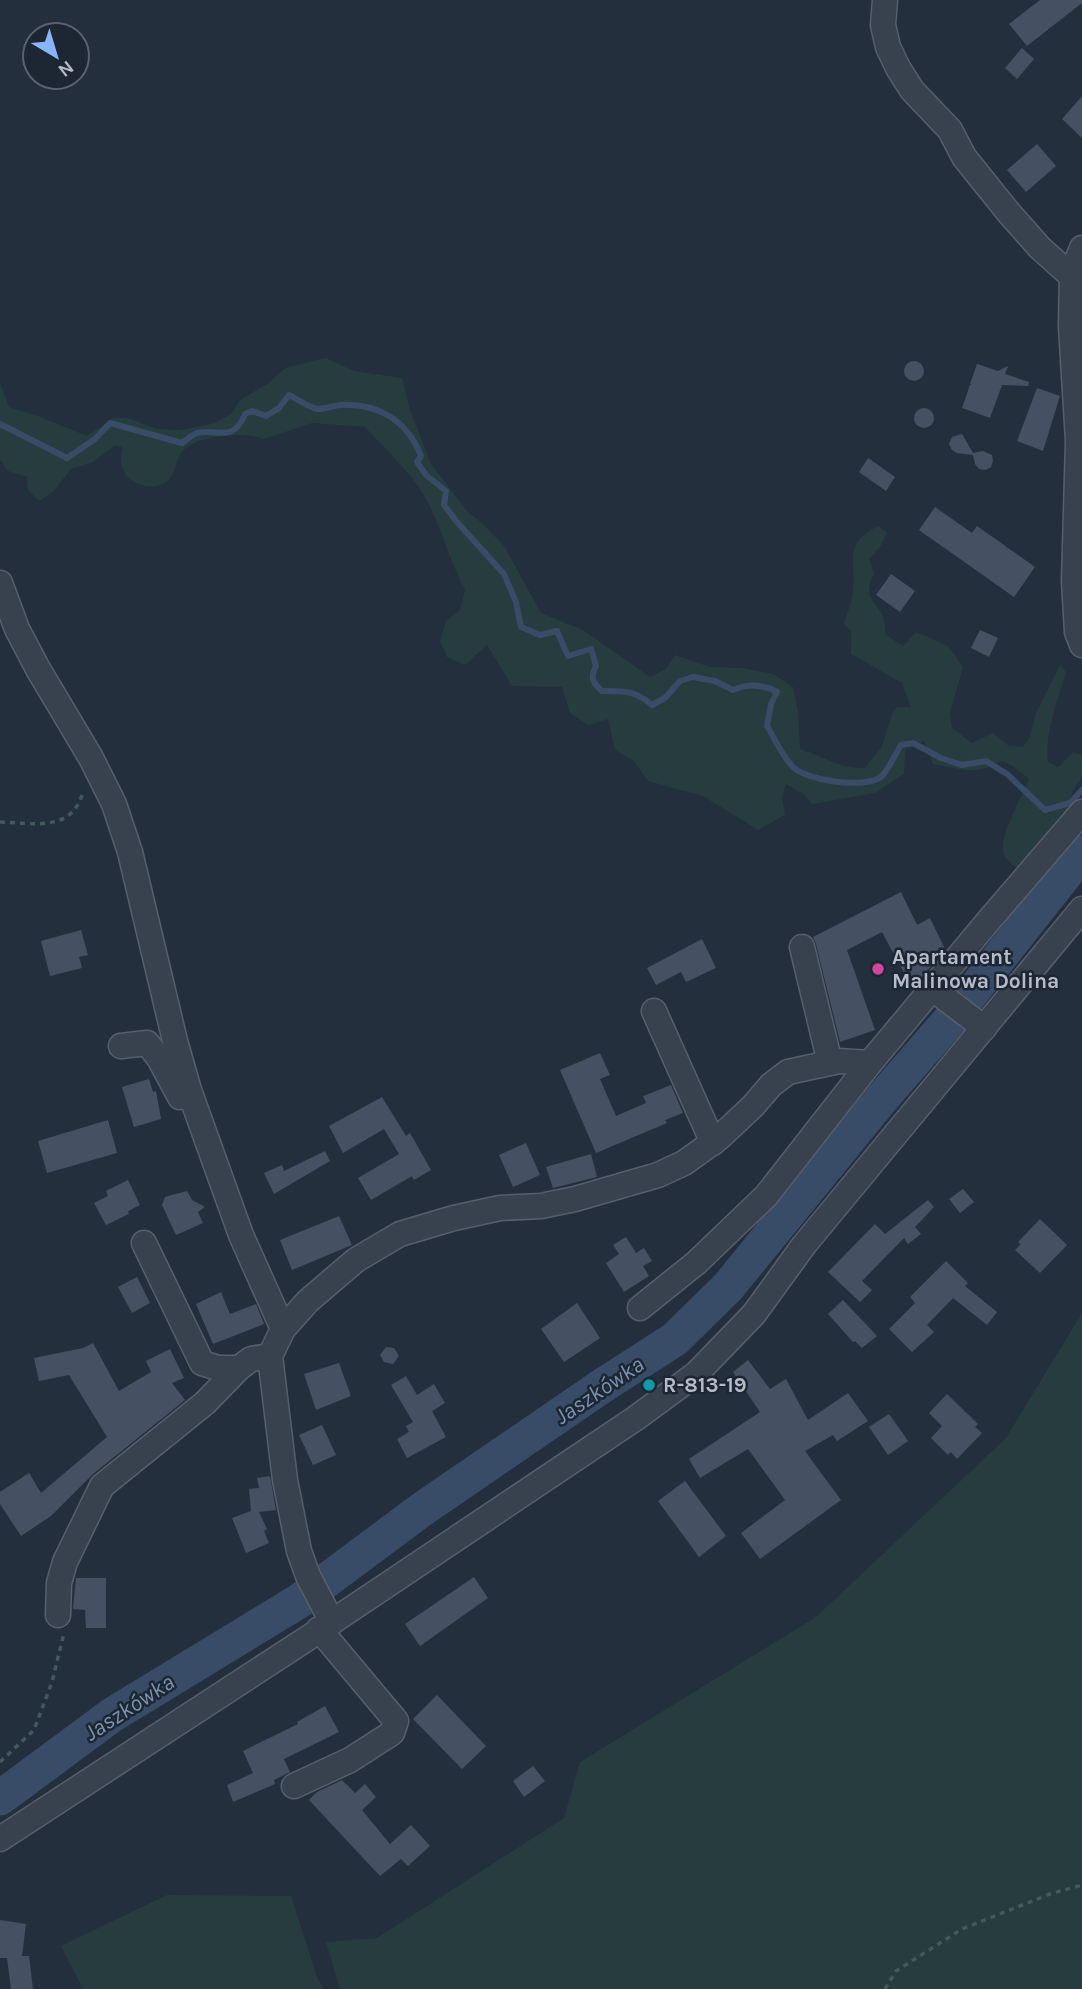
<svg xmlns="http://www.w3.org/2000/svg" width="1082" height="1989" font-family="Karla,sans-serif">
<rect width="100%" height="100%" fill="#242f3e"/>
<g fill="#263c3f">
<path d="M326,358L354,371L402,378L410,410L431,464L467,511L483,524L504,546L541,613L583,630L650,677L666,669L675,655L710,667L742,668L773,674L793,687L798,711L800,749C825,757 837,768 865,768L882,746L892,714L897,707H911L902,683L851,654V632L844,623C847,613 852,602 853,591C856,557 843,545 878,526L887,533L880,547L869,559L874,574C862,598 874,598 883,617C885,622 885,630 886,635L903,646L916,632L948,646L963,667L950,713L952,728L972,743L993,733L1009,746L1023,747L1030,737L1036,713L1060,665L1066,672C1058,698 1044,736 1048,762L1058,767L1073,752L1082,755V777L1072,793L1064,820L1019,871C1015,866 1006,860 1004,854C997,838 1023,796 1029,779L1013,766L1001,761C978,776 959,769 933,764L924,741L905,750L904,774L875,793L812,804L803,794L786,784L782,797L785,815L758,830L703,796L648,781L633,760L615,750L608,719L588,725L570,713L562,687L512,686L487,645L465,665L447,657L440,641L446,621L460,610L465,590C448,558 440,520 420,489C405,467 383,447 365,427L312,423L264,439C245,431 195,435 182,452C174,462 176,478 163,484C148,491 123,482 121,463C120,458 122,452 122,447L115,445L93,462L71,469L53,492L39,501L28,490L27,477L8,471L0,460V383L9,407L38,416L87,436L114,418H128L157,429L182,430L215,423L231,414L240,400L269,383L285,368Z"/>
<path d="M1082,1313V1989H340L326,1942L377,1938L564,1818L580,1762L816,1617L1006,1438Z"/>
<path d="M167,1895L291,1896L317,1977L324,1989H83L61,1946Z"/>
</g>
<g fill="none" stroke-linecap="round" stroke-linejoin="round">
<path stroke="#394c67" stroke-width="6" d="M0,424L67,458L95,439L110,423L182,443C186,440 192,435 197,433C217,428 233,444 245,414L252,411L266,416L279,408L289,395C297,399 309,408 318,409C325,409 333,406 340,405C378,403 407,420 421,456L417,462L426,475L446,491L444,505L457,522L504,574L516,602L521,627L540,635L557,631L568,656L591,649L596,666C590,678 592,682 602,691C624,691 634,690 652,705L665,698L680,681L693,677L715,681L733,690C748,683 762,684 777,692L771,704L767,726C775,739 782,756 793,767C807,781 864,789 881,777C887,772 896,753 901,745L913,743L941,758L962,765L986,761L1007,774L1045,810L1070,803L1082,790"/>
<path stroke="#394c67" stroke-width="35" d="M0,1798L112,1715L299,1601L421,1510L602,1386L675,1339L728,1287L883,1097L950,1020L1082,853"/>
</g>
<g fill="#455162">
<path d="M1040,0H1082V3L1027,46L1009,24Z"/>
<path d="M1022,48L1034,59L1017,79L1005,68Z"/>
<path d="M1082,96V138L1062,119Z"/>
<path d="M1037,144L1056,166L1026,192L1007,170Z"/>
<circle cx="914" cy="371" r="10"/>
<path d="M977,364L998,371L1008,366L1005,374L1029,382L1028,386L1002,385L990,418L962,408L970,385L972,384H970Z"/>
<path d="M1037,388L1060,396L1043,451L1017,441Z"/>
<circle cx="924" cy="418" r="10"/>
<path d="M962,434L973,453L983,451L992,455L993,461L991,467L985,470L979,469L975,464L973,455L957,453L952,450L949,444L952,437Z"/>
<path d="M868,458L895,477L886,491L859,472Z"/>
<path d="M935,507L972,533L977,526L1035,567L1014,597L919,530Z"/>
<path d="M891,574L915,591L900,612L876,595Z"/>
<path d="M980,630L998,638L989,657L971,648Z"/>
<path d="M901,892L917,925L930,918L945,949L918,982L911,986L882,932L847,950L875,1030L840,1042L816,944L813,937Z"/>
<path d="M81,930L88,955L79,957L82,968L50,976L41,941Z"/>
<path d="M702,939L716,968L686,982L681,972L656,985L647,968Z"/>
<path d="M600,1053L610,1075L600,1079L616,1116L646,1103L643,1096L671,1085L683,1113L665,1120L667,1123L596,1153L560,1070Z"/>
<path d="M149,1079L153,1092L156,1091L161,1119L134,1127L122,1087Z"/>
<path d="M382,1097L406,1136L410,1133L431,1170L414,1180L412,1176L371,1200L358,1178L399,1154L384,1129L343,1153L329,1126Z"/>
<path d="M108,1120L117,1153L47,1173L38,1141Z"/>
<path d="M526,1143L540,1175L513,1187L499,1155Z"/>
<path d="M325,1151L330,1161L274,1194L264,1173L282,1165L284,1171Z"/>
<path d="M591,1154L597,1177L553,1188L546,1167Z"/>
<path d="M128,1180L140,1205L128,1211L129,1214L106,1225L94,1203L108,1196L106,1191Z"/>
<path d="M963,1189L974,1202L960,1213L949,1199Z"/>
<path d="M187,1191L192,1200L205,1207L198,1212L203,1223L176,1235L162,1205L165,1197Z"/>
<path d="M928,1200L934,1207L915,1227L921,1234L908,1244L904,1238L862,1281L872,1290L860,1302L828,1272L875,1224L885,1234Z"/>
<path d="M339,1216L352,1245L292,1270L280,1240Z"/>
<path d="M1040,1219L1067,1245L1040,1273L1015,1250L1021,1244L1018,1242Z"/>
<path d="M626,1237L636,1253L644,1248L652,1261L643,1266L649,1276L624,1292L606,1263L619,1254L613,1245Z"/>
<path d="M946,1261L968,1283L965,1286L997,1312L987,1325L953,1298L927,1325L934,1332L912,1352L889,1329L915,1303L910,1297Z"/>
<path d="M137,1277L150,1303L132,1313L118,1287Z"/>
<path d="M221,1292L230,1314L256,1304L264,1324L213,1344L196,1304Z"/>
<path d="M843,1300L877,1336L862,1348L855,1341L853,1342L828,1314Z"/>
<path d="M577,1303L600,1338L564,1362L541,1329Z"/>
<path d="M93,1343L119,1391L151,1372L146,1361L170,1349L184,1378L172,1383L185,1400L93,1474L51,1516L21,1536L0,1504V1492L29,1473L41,1493L107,1437L69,1375L39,1381L34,1358L83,1348Z"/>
<path d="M386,1347L394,1348L399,1356L393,1364L384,1362L380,1355Z"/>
<path d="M748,1360L770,1389L786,1379L808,1420L848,1393L868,1421L837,1441L833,1435L805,1451L841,1500L760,1559L741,1533L785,1500L748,1449L700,1478L689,1459L760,1412L733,1372Z"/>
<path d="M339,1363L351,1396L316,1410L304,1374Z"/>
<path d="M406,1376L417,1395L434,1384L445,1403L432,1411L446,1437L407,1458L397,1439L409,1432L406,1426L413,1422L391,1385Z"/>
<path d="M947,1394L978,1424L975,1427L982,1433L957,1459L951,1452L948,1455L931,1438L942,1426L929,1413Z"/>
<path d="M889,1414L908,1441L888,1455L869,1427Z"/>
<path d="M322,1425L336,1455L313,1465L299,1435Z"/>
<path d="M270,1476L276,1510L259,1512L267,1529L264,1531L269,1543L246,1553L232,1518L251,1511L249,1489L259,1488L257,1478Z"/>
<path d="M685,1481L726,1536L699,1557L658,1501Z"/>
<path d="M474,1577L488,1598L420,1646L405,1624Z"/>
<path d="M76,1578H106V1628H86L85,1610L73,1609Z"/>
<path d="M437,1695L486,1746L462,1769L413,1719Z"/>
<path d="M325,1706L339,1732L284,1759L290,1772L274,1780L275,1784L233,1802L227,1785L253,1773L243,1751L298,1724L297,1722Z"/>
<path d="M533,1766L545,1781L524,1797L513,1781Z"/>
<path d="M342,1780L355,1793L365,1784L376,1797L362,1810L390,1844L411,1825L430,1846L408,1866L401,1859L380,1876L309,1800L317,1792Z"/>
<path d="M0,1920L26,1924L22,1956H29L33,1989H11L7,1958H0Z"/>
</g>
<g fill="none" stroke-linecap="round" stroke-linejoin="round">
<defs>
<g id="minor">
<path d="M885,0L883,25L888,47L898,68L912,90L950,130L964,157L1009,213L1040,248L1068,273H1072L1082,248"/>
<path d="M1072,273L1071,327L1078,441L1074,581L1077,632L1082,645"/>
<path d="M0,583L17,629L38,669L91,758L114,804L130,852L175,1041L189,1090L241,1235L283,1329L270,1356L285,1480L299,1551L308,1576L332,1622"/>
<path d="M802,947L830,1063"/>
<path d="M933,989L984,1028"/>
<path d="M654,1011L713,1143"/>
<path d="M121,1046L147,1043L159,1058L180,1097"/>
<path d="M144,1243L202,1363L218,1368H239"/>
<path d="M640,1308L696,1263L766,1196L870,1063L990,919L1082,812"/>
<path d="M283,1329L308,1301L356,1260L400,1234L454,1218L500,1208L541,1206L575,1199L658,1175L684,1163L720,1137L753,1106L771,1085L788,1072L839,1061L870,1063"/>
<path d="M58,1615L59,1583L65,1562L102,1486L205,1403L239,1368L251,1359L270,1356"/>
<path d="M294,1786L350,1760L392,1733L396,1721L319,1629"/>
<path d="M0,1839L311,1636L636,1418L696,1374L754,1314L804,1245L1082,909"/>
</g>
</defs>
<use href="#minor" stroke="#565f6c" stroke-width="27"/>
<g stroke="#44595c" stroke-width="3.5" stroke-dasharray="5 5" stroke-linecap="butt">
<path d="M0,822C33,823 72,833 83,792"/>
<path d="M0,1762L34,1730L52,1682L64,1633"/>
<path d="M885,1989L896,1971L962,1929L1050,1894L1082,1885"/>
</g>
<use href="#minor" stroke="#38414e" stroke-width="24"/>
</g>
<circle fill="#d1479c" stroke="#1d2633" stroke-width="2.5" cx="878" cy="969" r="7"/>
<circle fill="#0f9aa8" stroke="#1d2633" stroke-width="2.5" cx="649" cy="1385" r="7"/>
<g text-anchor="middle" stroke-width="5" stroke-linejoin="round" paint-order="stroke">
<g font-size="21" font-weight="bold" fill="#b4bcc9" stroke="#1d2633" text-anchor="start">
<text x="892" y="964">Apartament<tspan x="892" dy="24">Malinowa Dolina</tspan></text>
<text x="663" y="1392">R-813-19</text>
</g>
<g font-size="23" font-style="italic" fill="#7c92b1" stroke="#1d2633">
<text transform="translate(599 1390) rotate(-34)" y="8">Jaszkówka</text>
<text transform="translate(129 1707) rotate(-33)" y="8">Jaszkówka</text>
</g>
</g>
<g transform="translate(56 56) rotate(142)"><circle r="33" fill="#1d2633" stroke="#59626f" stroke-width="2"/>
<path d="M0-5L12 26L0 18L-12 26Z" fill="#8ab4f8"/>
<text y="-10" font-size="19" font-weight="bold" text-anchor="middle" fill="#b4bcc9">N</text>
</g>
</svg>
